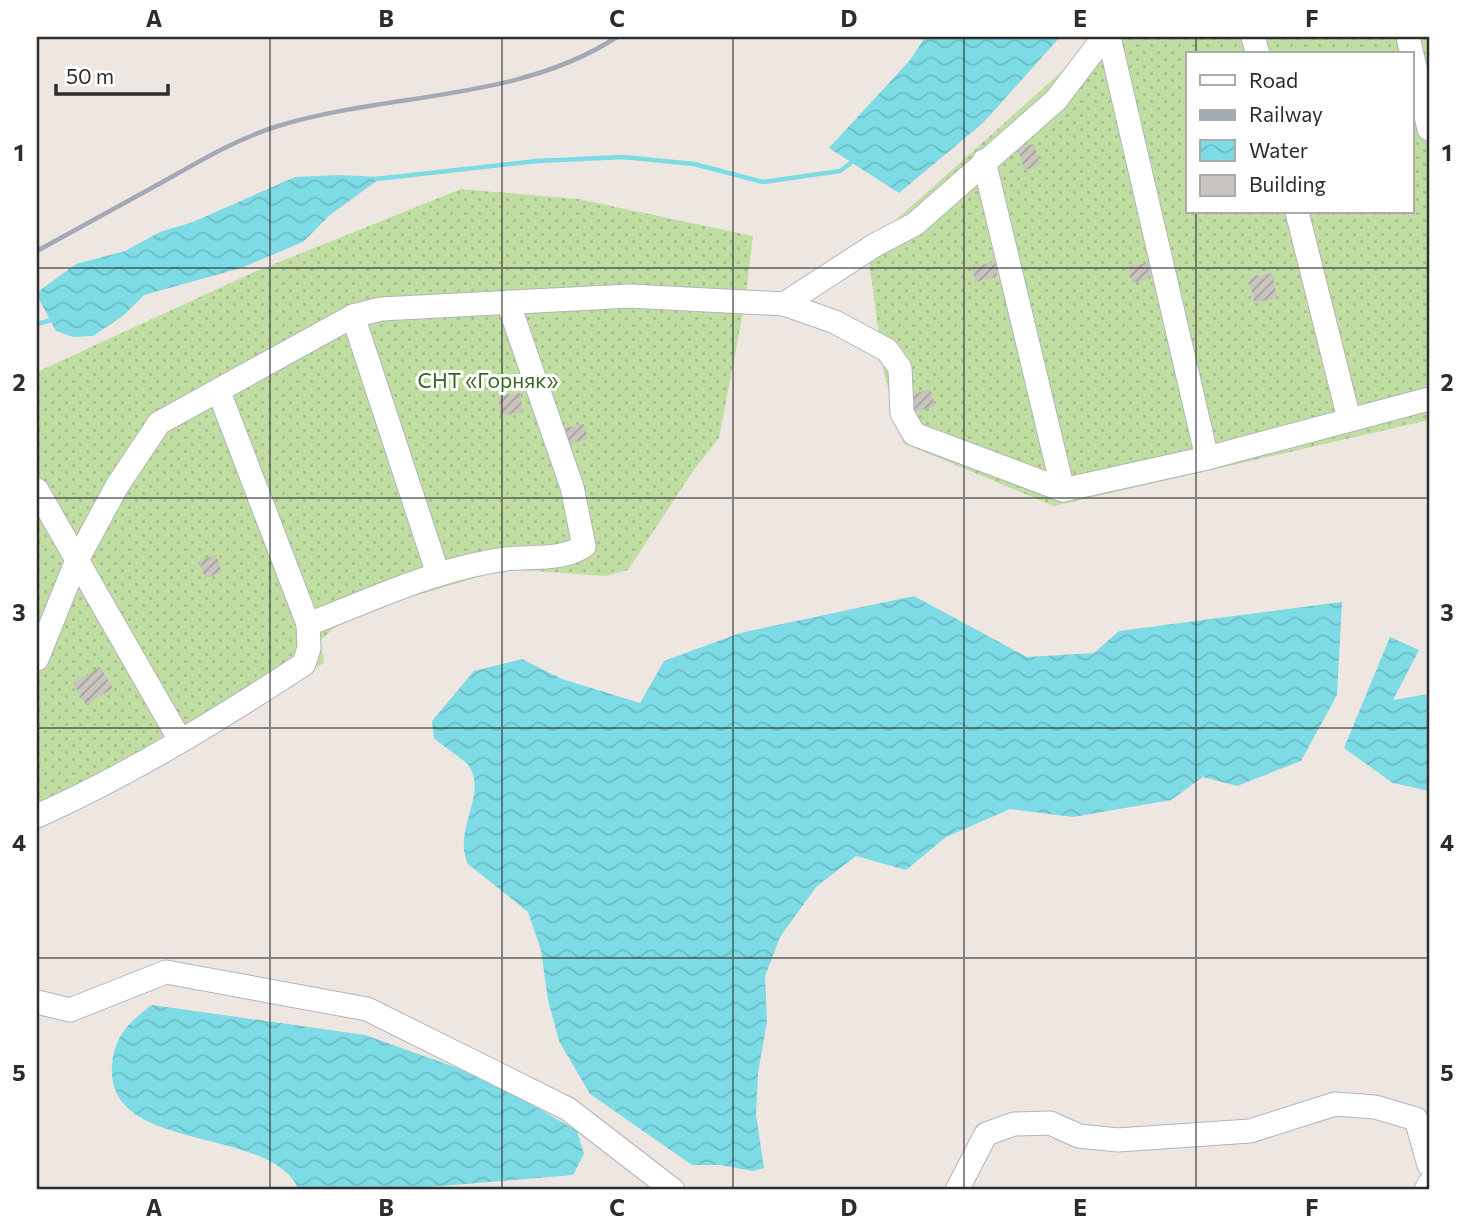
<svg xmlns="http://www.w3.org/2000/svg" width="1466" height="1227" font-family="Commissioner,sans-serif">
<defs>
<pattern id="grass-dots" width="8" height="8" patternUnits="userSpaceOnUse" patternTransform="scale(1.75)"><rect width="8" height="8" fill="#c0dea2"/><path d="M2 2h.1M6 6h.1" fill="none" stroke="#a5bf8c" stroke-width="1.8" stroke-linecap="round"/></pattern>
<pattern id="water-waves" width="16" height="10" patternUnits="userSpaceOnUse" patternTransform="scale(1.75)"><rect width="16" height="10" fill="#7ddbe5"/><path d="M0 5q4-4 8 0t8 0" fill="none" stroke="#6cbcc5"/></pattern>
<pattern id="building-hatch" width="6" height="6" patternUnits="userSpaceOnUse" patternTransform="scale(1.75)"><rect width="6" height="6" fill="#c9c4bf"/><path d="M-1 1l2-2M0 6l6-6M5 7l2-2" fill="none" stroke="#a4a09c"/></pattern>
</defs>
<rect width="100%" height="100%" fill="#ede6e1"/>
<g fill="url(#grass-dots)" fill-rule="evenodd">
<path d="M1095,37H1429V420L1054,506L903,443L884,373L867,246L1089,47ZM1188,54H1412V212H1188Z"/>
<path d="M461,189L578,199L753,236L745,302L719,438L693,471L628,570L606,576L505,569L347,616L321,640L324,663L37,821V372L252,273Z"/>
</g>
<g fill="url(#water-waves)">
<path d="M925,37H1060L983,123L899,193L829,148L911,59Z"/>
<path d="M339,175L382,177L330,215L303,242L241,268L144,295L124,315L93,336L73,337L56,331L39,299V291L76,264L125,251L160,232L193,222L295,177Z"/>
<path d="M914,596L1027,657L1094,653L1119,631L1342,602L1337,695L1301,761L1237,786L1203,777L1171,800L1073,817L1010,809L946,837L906,870L856,856L816,887L780,937L765,976L767,1021L758,1073L756,1115L764,1168L753,1171L720,1165H692L590,1094L559,1041L548,1000L541,950L528,912L468,864C452,830 488,795 469,766C464,759 442,746 434,738L432,721L474,671L522,659L562,679L640,703L664,661L740,633Z"/>
<path d="M1390,637L1419,650L1393,700L1429,694V791L1393,783L1344,748Z"/>
<path d="M152,1005L365,1035L488,1079L577,1131L584,1154L573,1175L393,1190H299C271,1124 105,1155 112,1065C114,1036 130,1021 152,1005Z"/>
</g>
<g fill="none" stroke-linecap="round" stroke-linejoin="round">
<g stroke="#7ddbe5" stroke-width="4.5">
<path d="M376,179L537,161L623,157L694,164L763,182L840,171L856,159"/>
<path d="M37,324L55,319"/>
</g>
</g>
<g fill="url(#building-hatch)">
<path d="M1034,144L1040,166L1024,170L1018,148Z"/>
<path d="M995,262L997,277L975,282L972,267Z"/>
<path d="M1148,263L1151,278L1132,283L1129,267Z"/>
<path d="M1272,273L1277,298L1254,303L1249,278Z"/>
<path d="M930,389L935,406L915,412L910,395Z"/>
<path d="M520,393L523,412L501,416L498,397Z"/>
<path d="M584,424L588,439L568,444L564,428Z"/>
<path d="M216,555L222,572L205,578L199,561Z"/>
<path d="M100,667L113,688L86,705L73,683Z"/>
</g>
<g fill="none" stroke-linecap="round" stroke-linejoin="round">
<defs>
<g id="minor">
<path d="M1109,37L1207,458"/>
<path d="M1253,37L1258,54"/>
<path d="M1408,37L1429,129"/>
<path d="M984,161L1063,490"/>
<path d="M1297,212L1349,419"/>
<path d="M784,304L875,245L915,224L1056,100L1104,37"/>
<path d="M353,316L438,574"/>
<path d="M219,392L308,624C372,600 437,568 506,559C531,556 562,561 584,546L572,487L508,302"/>
<path d="M37,490L180,740"/>
<path d="M37,659L77,560L117,486L159,423L353,316L381,309L630,296L784,304L835,322L887,350L900,368L902,413L914,434L1063,490L1207,458L1429,399"/>
<path d="M37,816C131,774 218,720 304,664L309,648L308,624"/>
<path d="M37,1002L70,1010L166,972L367,1009L568,1109L673,1190"/>
<path d="M957,1190L986,1134L1014,1124L1050,1123L1079,1136L1118,1140L1250,1131L1335,1104L1375,1107L1416,1119L1429,1165"/>
<path d="M1426,1190L1429,1184"/>
</g>
</defs>
<use href="#minor" stroke="#b1b5bc" stroke-width="25"/>
<use href="#minor" stroke="#fff" stroke-width="23"/>
<path stroke="#a3a9b5" stroke-width="4.5" d="M37,251C80,227 124,203 168,179C203,159 239,138 278,126C389,92 517,102 617,37"/>
</g>
<path fill="none" stroke="#2d2d2d" stroke-width="2" stroke-opacity="0.55" d="M270,37V1190M502,37V1190M733,37V1190M964,37V1190M1196,37V54M1196,212V1190M37,268H1429M37,498H1429M37,728H1429M37,958H1429"/>
<g text-anchor="middle" stroke-width="6" stroke-linejoin="round" paint-order="stroke">
<g font-size="21" fill="#3a6521" stroke="#fff">
<text x="488" y="388">СНТ «Горняк»</text>
</g>
</g>
<rect width="1466" height="1227" fill="none" stroke="#ffffff" stroke-width="77"/>
<rect x="1186" y="52" width="228" height="161" fill="#ffffff" stroke="#ababab" stroke-width="2"/>
<rect x="1200" y="75" width="35" height="10" fill="#ffffff" stroke="#ababab" stroke-width="2"/>
<text x="1249" y="88" font-size="21" fill="#2d2d2d">Road</text>
<rect x="1200" y="110" width="35" height="10" fill="#a3a9b5" stroke="#ababab" stroke-width="2"/>
<text x="1249" y="122" font-size="21" fill="#2d2d2d">Railway</text>
<rect x="1200" y="140" width="35" height="21" fill="url(#water-waves)" stroke="#ababab" stroke-width="2"/>
<text x="1249" y="158" font-size="21" fill="#2d2d2d">Water</text>
<rect x="1200" y="175" width="35" height="21" fill="#c9c4bf" stroke="#ababab" stroke-width="2"/>
<text x="1249" y="192" font-size="21" fill="#2d2d2d">Building</text>
<path d="M56 84v10h112v-10" fill="none" stroke="#2d2d2d" stroke-width="3.5"/>
<text x="66" y="84" font-size="21" fill="#2d2d2d" stroke="#ffffff" stroke-width="5" paint-order="stroke">50 m</text>
<rect x="38" y="38" width="1390" height="1150" fill="none" stroke="#2d2d2d" stroke-width="2.5"/>
<g font-size="23" text-anchor="middle" font-weight="bold" fill="#2d2d2d">
<text x="154" y="27">A</text>
<text x="386" y="27">B</text>
<text x="617" y="27">C</text>
<text x="849" y="27">D</text>
<text x="1080" y="27">E</text>
<text x="1312" y="27">F</text>
<text x="19" y="161">1</text>
<text x="1447" y="161">1</text>
<text x="19" y="391">2</text>
<text x="1447" y="391">2</text>
<text x="19" y="621">3</text>
<text x="1447" y="621">3</text>
<text x="19" y="851">4</text>
<text x="1447" y="851">4</text>
<text x="19" y="1081">5</text>
<text x="1447" y="1081">5</text>
<text x="154" y="1216">A</text>
<text x="386" y="1216">B</text>
<text x="617" y="1216">C</text>
<text x="849" y="1216">D</text>
<text x="1080" y="1216">E</text>
<text x="1312" y="1216">F</text>
</g>
</svg>
